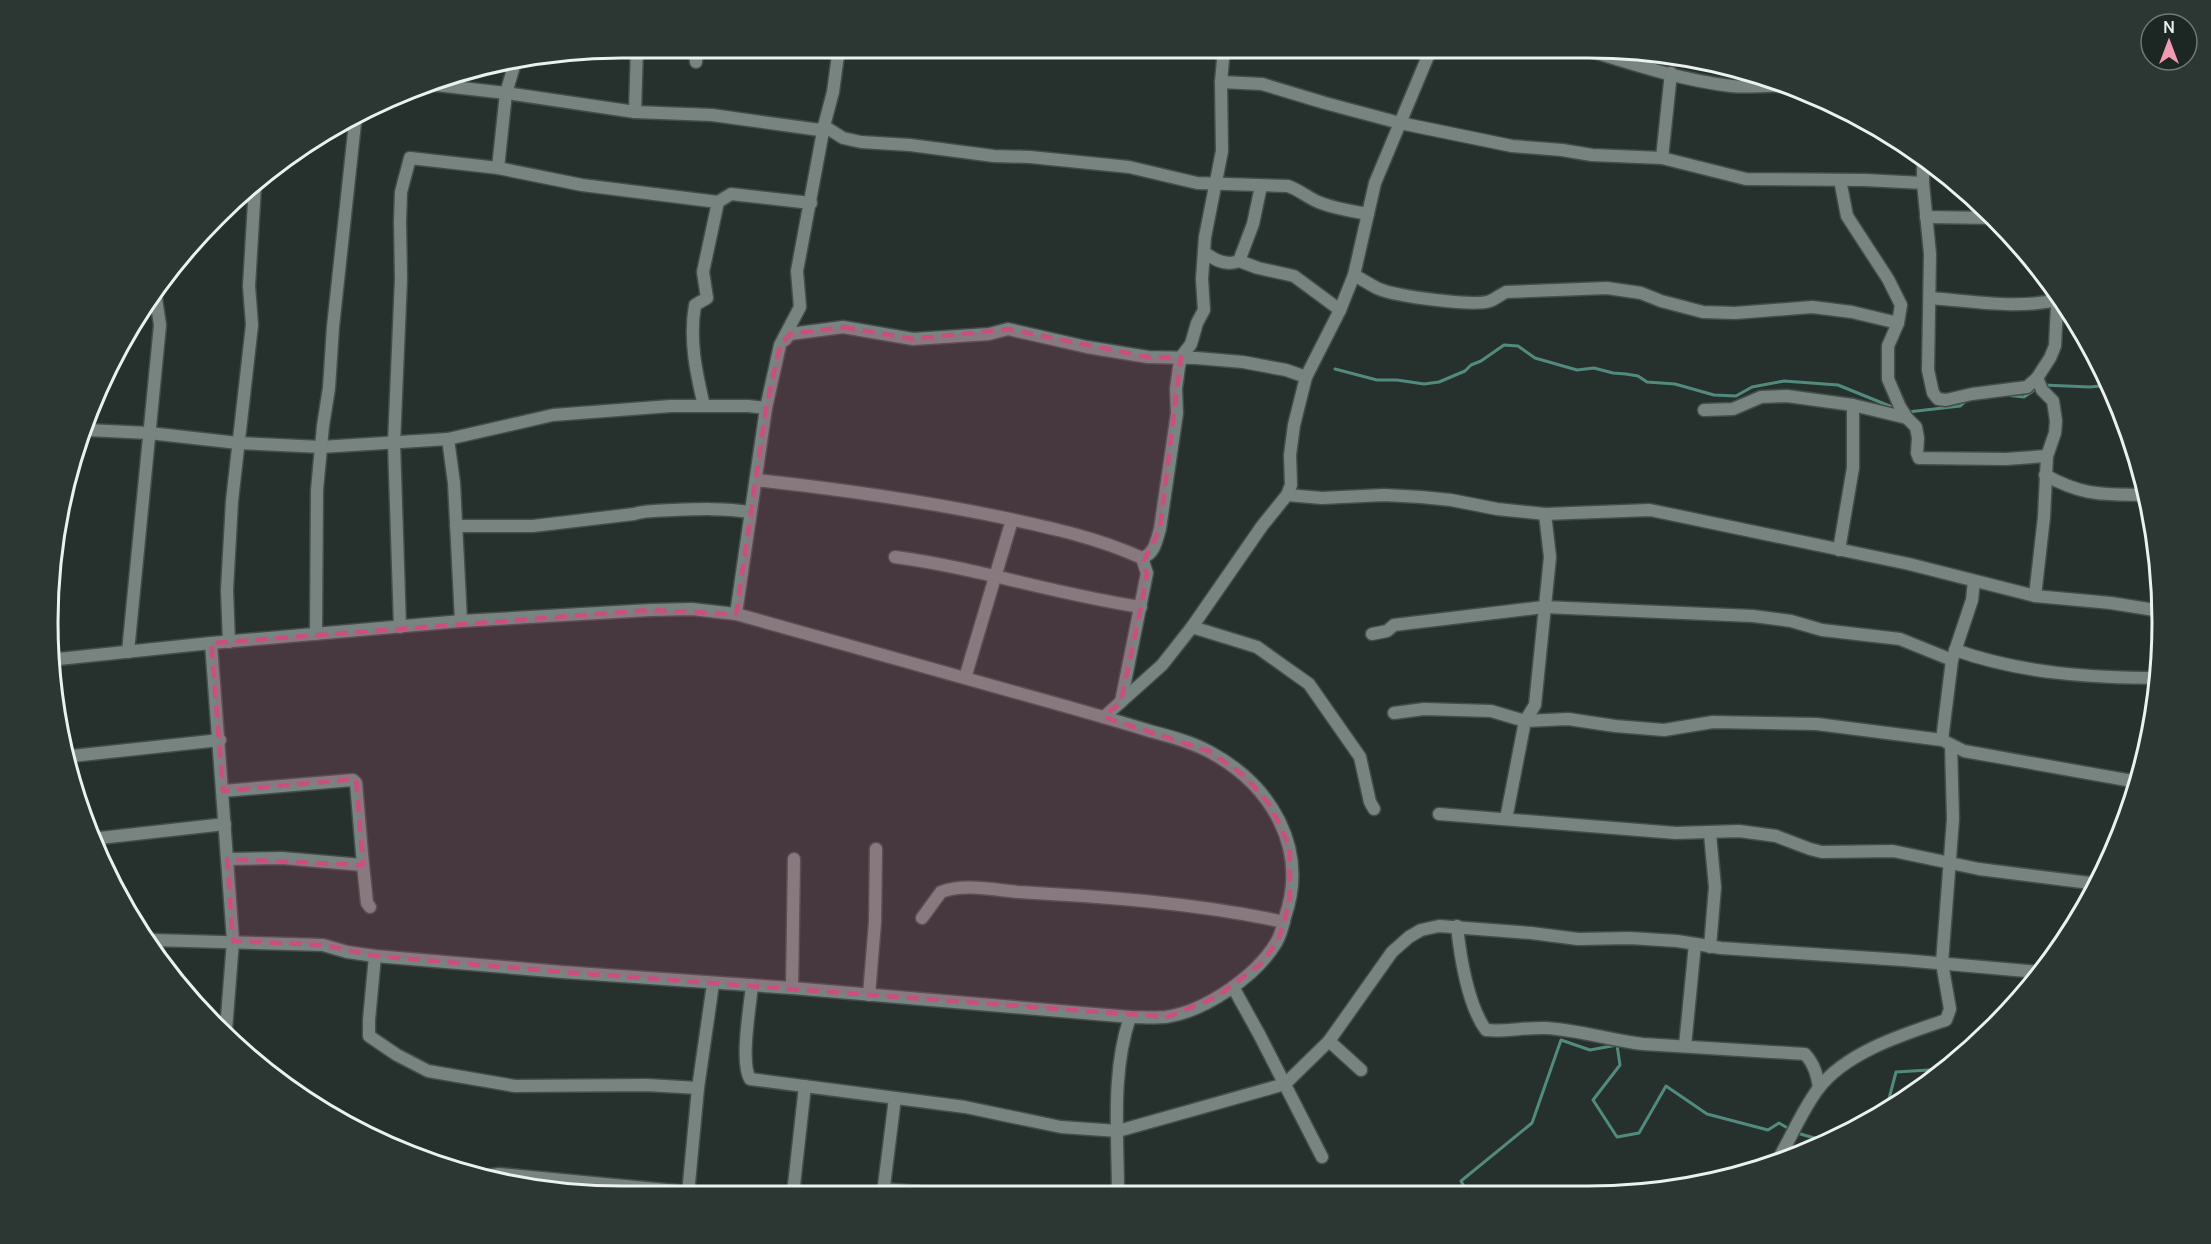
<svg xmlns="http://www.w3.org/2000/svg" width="2211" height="1244" font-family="Manrope,sans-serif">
<rect width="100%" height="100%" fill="#26312d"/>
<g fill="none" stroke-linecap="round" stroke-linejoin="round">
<g stroke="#528b7e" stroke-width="3">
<path d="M1335,369L1377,380H1397L1424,384L1439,382L1465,371L1471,365L1481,361L1504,345L1518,346L1535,358L1577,370L1594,368L1613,373L1626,374L1638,376L1647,382L1675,384L1714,395L1736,396L1752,387L1784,381L1838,385L1897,409"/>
<path d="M2043,385L2090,387L2110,385"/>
<path d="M2005,395L2024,397L2037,388"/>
<path d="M1908,412L1960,406L1968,399"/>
<path d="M1886,1110L1896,1072L1945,1069"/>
<path d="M1797,1133L1818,1139L1837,1134"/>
<path d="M1467,1192L1461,1181L1532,1123L1561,1040L1590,1050L1617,1045L1620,1065L1593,1100L1617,1137L1639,1133L1666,1086L1707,1114L1768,1130L1779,1123L1791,1130"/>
<path d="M1238,1193H1247"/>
</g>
<defs>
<g id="minor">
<path d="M1584,49C1632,64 1681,80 1731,86C1748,88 1765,85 1782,86"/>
<path d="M696,62V48"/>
<path d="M1221,82L1262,84L1325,103L1400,123L1512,146L1562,150L1592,155L1662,158L1746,179L1865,180L1923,183"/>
<path d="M427,84L506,93L635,112L712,115L820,130L824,126L833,92L839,48"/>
<path d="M635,112L637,48"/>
<path d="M1662,158L1671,73"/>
<path d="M1923,159V183L1930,254L1928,370L1933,393L1938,399L1946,400L1972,394L2027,387L2037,378L2050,358L2055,346L2057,306L2062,301"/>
<path d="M498,168L506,93L514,66"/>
<path d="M1840,180L1847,216L1888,279L1901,305L1898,323L1888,346V379L1900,407L1907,418L1916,427L1918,438L1917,453L1919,458L2006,459L2047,456"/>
<path d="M1926,217L1993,218"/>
<path d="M1204,252C1214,260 1227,266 1239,261L1253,224L1261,186"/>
<path d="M1239,261L1258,268L1294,276L1340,310"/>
<path d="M1354,275C1363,280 1371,285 1379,289C1396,296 1474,307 1490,301C1495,299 1500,295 1506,292L1607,288L1641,293L1661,301L1703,312L1735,313L1812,307L1852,312L1898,323"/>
<path d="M1930,298C1973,301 2019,310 2061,299"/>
<path d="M785,340L790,334L843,327L913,339L989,334L1008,329L1087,347L1148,357L1196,358L1243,362L1286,370L1306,377"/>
<path d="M704,406C696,372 689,340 695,305L707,298L703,272L718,202"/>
<path d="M1704,410L1733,409L1761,397L1787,396L1853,405L1907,418"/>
<path d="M87,430L149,433L238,443L321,447L448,439L553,415L671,406H748L766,408"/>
<path d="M448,439L454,483L461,621"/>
<path d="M2045,475C2085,497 2104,494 2147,495"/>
<path d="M756,480C839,489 923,501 1005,518C1052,528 1098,538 1142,558L1147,573L1121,702"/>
<path d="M1287,495L1322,498L1384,495L1421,497L1451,500L1497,509L1545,514L1650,510L1909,564L2035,596L2111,603L2161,611"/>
<path d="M456,526H533L634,514C648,510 659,511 673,510C699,509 724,508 750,512"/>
<path d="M1839,550L1853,468V405"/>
<path d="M895,557C978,568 1058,595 1141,607"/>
<path d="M1142,558C1155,553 1156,542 1160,529L1177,413L1176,389L1179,367L1181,357L1191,344L1197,323L1204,310L1202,279L1205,237L1222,151L1221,82L1224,49"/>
<path d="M2035,596L2044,517L2047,456L2055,433L2056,421L2053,401L2042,390L2037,378"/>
<path d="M736,614L766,408L780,345L800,307L797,271L824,126L843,138L861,142L910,145L994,156L1030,157L1129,167L1197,183L1288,186C1300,190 1309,199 1321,203C1336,209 1352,211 1368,214"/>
<path d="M400,627L394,443L401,279L400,221L401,192L410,158L498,168L582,185L718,202L731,194L811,203"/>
<path d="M1192,627L1257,647L1309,684L1360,757L1370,802L1374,809"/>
<path d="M316,634L317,490L323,426L329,388L333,327L355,123"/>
<path d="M1372,634L1387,631L1394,625L1544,607L1753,616L1791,621L1822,630L1900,639L1952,660"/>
<path d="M229,642L227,590L232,501L252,325L249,286L255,186"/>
<path d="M211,643L227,859L282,858L363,865L367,903L370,907"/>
<path d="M1955,650C2020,673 2090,678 2159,678"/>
<path d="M128,652L160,325L155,292"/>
<path d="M49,660L211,643L461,621L650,610L692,609L736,614C842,644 948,673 1054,703C1086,712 1118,721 1150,731C1169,736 1192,742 1210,752C1271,785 1309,848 1285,917C1283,926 1281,935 1276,943C1256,976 1206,1011 1166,1017C1154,1018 1142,1017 1130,1017L792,988L562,972L375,956L347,952L323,945L153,940"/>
<path d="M965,678L1012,520"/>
<path d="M1394,713L1424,709L1491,711L1525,721L1535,705L1550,557L1545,514"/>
<path d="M1104,717L1162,665L1192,627L1262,526L1287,495L1291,485L1290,455L1294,425L1306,377L1340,310L1354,275L1375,183L1431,49"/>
<path d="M1946,742L1964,751L2138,782"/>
<path d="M72,756L220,740"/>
<path d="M223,791L353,780L356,783L363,865"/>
<path d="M1439,814L1676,833L1739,831L1776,836L1810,849L1822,852L1893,851L1979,869L2098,884"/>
<path d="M1506,819L1525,721L1568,719L1615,726L1664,730L1713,722L1817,724L1942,740L1952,660L1972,600L1974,581"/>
<path d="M91,839L225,824"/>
<path d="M922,918L941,892C964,883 995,890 1019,892C1107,897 1197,903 1284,922"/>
<path d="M1457,926C1460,956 1468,1006 1486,1030C1506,1032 1526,1027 1546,1028C1579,1030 1610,1040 1643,1044L1805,1054C1814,1064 1817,1074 1819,1088"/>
<path d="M1710,947L1715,887L1710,834"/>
<path d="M375,956L369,1020V1036L397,1055L428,1071L515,1086L647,1085L698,1088"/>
<path d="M752,985C750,1007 740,1062 750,1079L965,1107L1061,1127L1118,1131L1285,1084L1329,1041L1392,952L1409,937L1421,930L1439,926L1531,933L1578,939L1630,938L1677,941L1721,948L1903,960L2038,972"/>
<path d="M1233,987L1259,1034L1322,1157"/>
<path d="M792,988L794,859"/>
<path d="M869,995L875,922L876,849"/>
<path d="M226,1030L233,941L227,859"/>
<path d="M1329,1041L1361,1070"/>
<path d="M1685,1046L1695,944"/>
<path d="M1775,1165C1790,1140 1801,1112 1818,1089C1846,1052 1904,1034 1946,1020L1950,1009L1942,963L1953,819L1951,745"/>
<path d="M477,1177L499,1174L688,1192"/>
<path d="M883,1189L944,1194"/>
<path d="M1118,1193C1118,1135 1111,1073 1130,1017"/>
<path d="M688,1194L698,1088L713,984"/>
<path d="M793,1194L805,1086"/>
<path d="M883,1194L895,1098"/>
</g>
</defs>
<use href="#minor" stroke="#444d4a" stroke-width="15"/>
<use href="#minor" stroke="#77847f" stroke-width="12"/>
</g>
<path fill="#cc4e80" fill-opacity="0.2" stroke="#cc4e80" stroke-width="4.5" stroke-dasharray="12 8" stroke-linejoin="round" d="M843,327L913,339L1008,329L1148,357H1181L1160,529L1143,563L1147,573L1141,607L1121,702L1104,717L1209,751L1245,776L1270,805L1290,847V902L1278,941L1261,964L1215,998L1167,1017L562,972L375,956L323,945L233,941L227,859L363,865L356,779L223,791L211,643L650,610L736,614L766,408L780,345L790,334Z"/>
<path d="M0 0H2211V1244H0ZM622 58H1588A564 564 0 0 1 2152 622V622A564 564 0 0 1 1588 1186H622A564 564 0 0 1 58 622V622A564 564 0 0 1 622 58Z" fill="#2c3734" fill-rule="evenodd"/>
<path fill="none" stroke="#eaf1ef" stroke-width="3" d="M622 58H1588A564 564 0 0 1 2152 622V622A564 564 0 0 1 1588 1186H622A564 564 0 0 1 58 622V622A564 564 0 0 1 622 58Z"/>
<g transform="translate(2169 42)"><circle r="28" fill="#1c2724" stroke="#6e7875" stroke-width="1.5"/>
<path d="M0-4.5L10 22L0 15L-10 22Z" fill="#f19ab1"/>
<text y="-9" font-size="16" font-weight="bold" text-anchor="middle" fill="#eaf1ef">N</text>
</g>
</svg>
